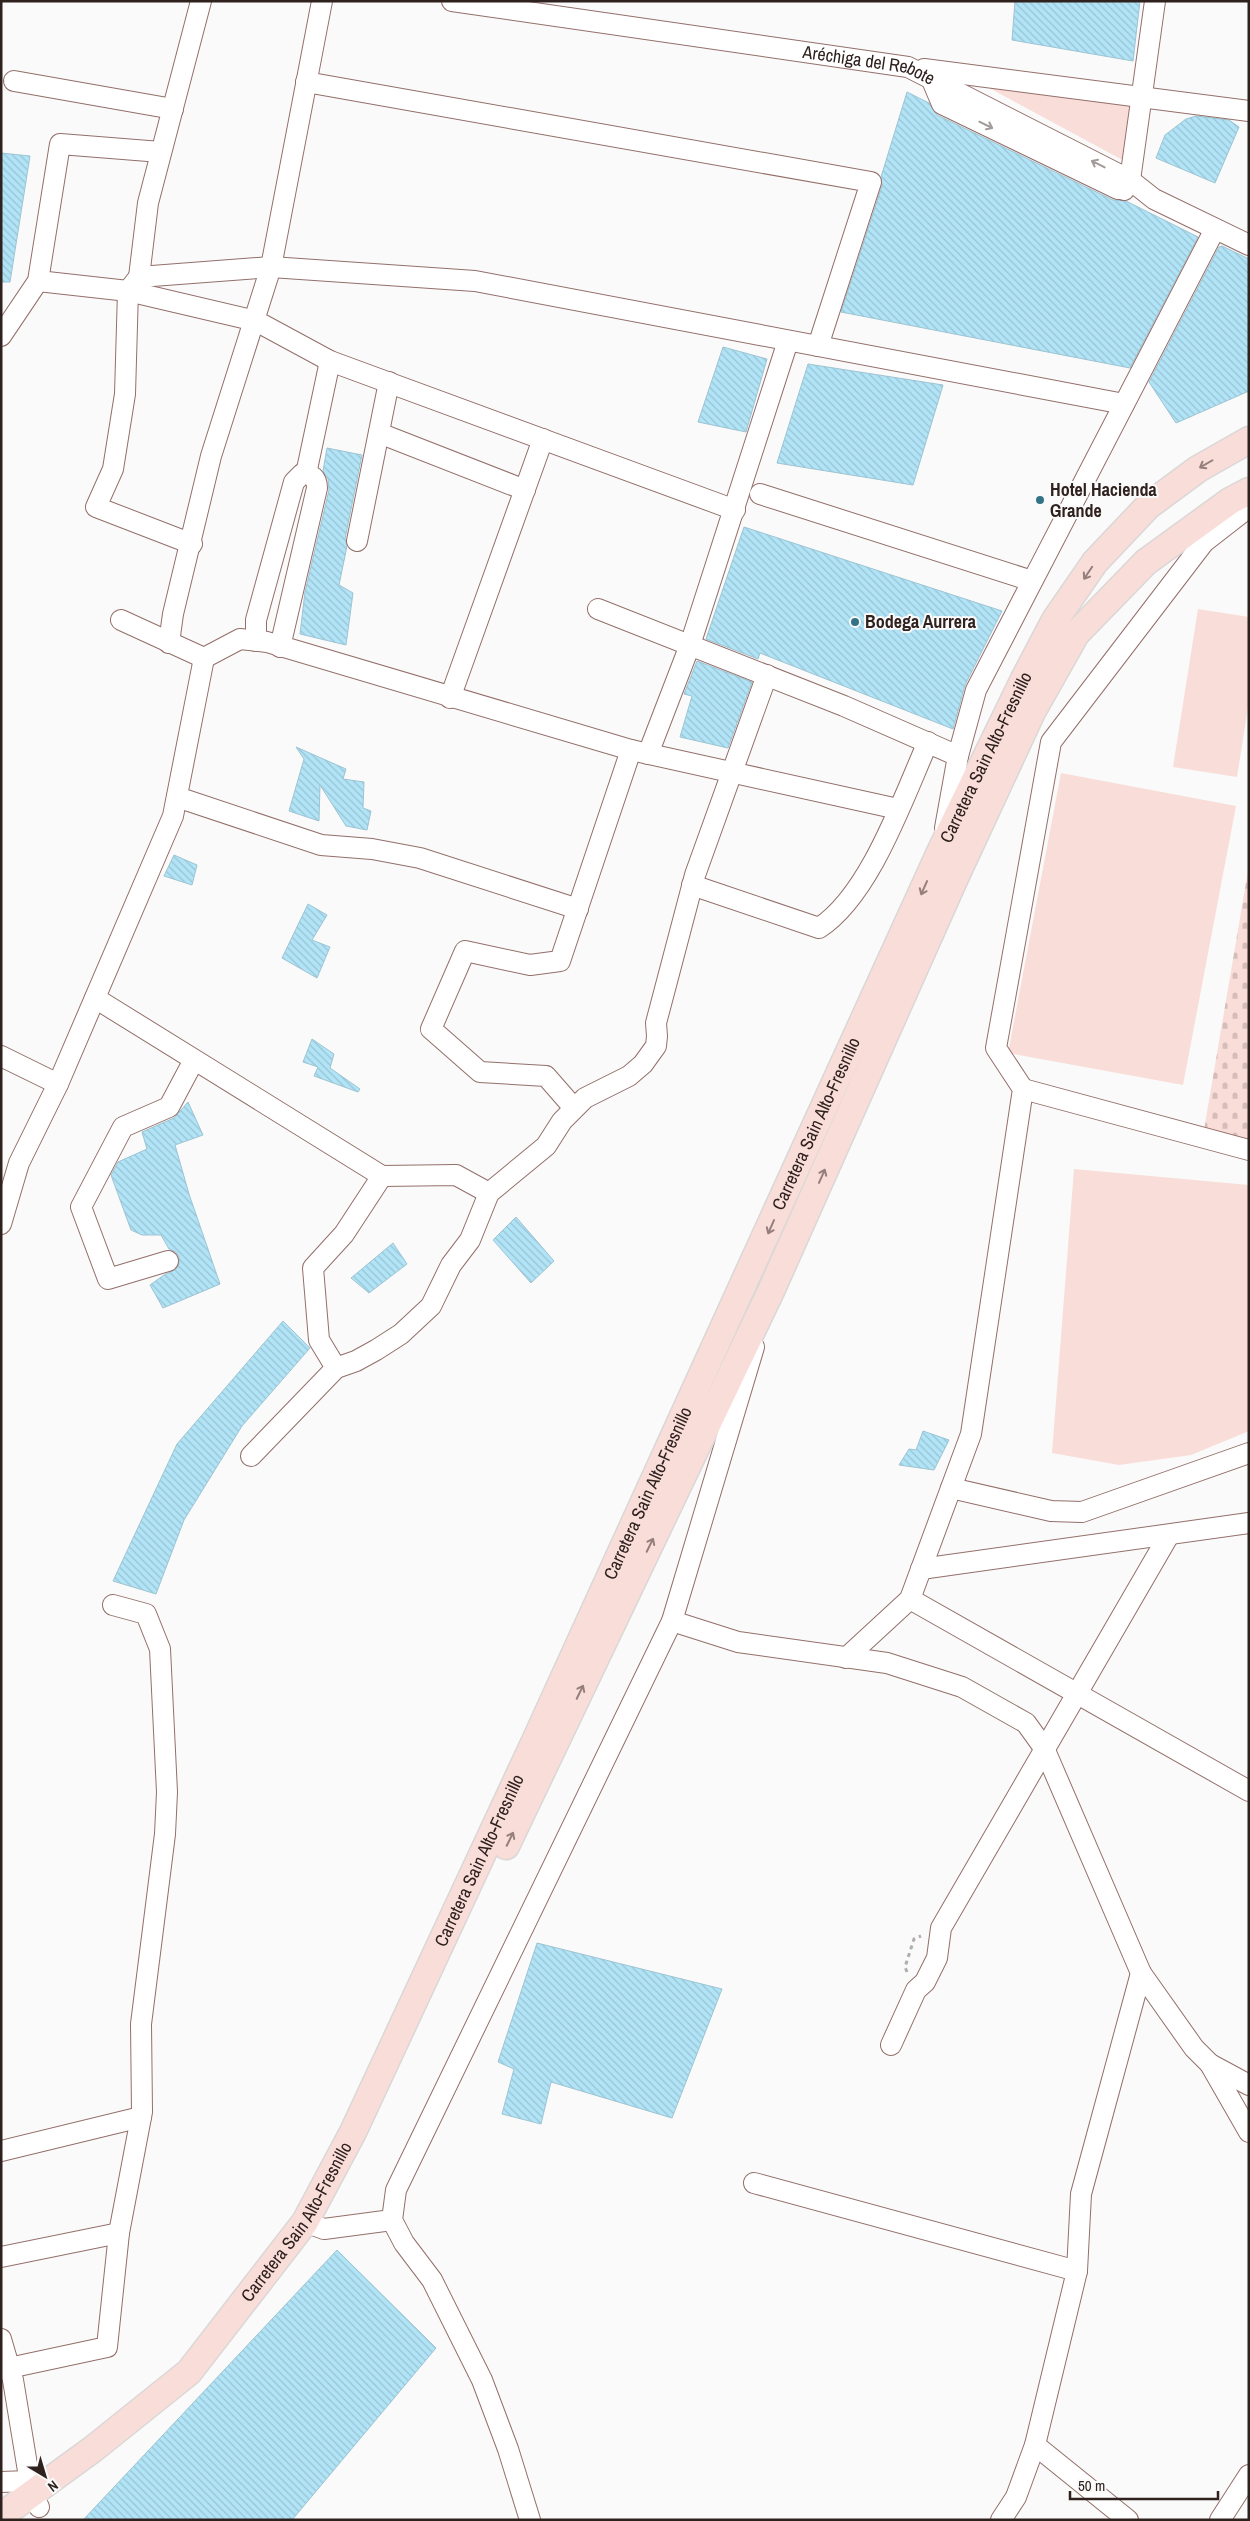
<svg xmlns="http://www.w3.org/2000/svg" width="1250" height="2521" font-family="'Archivo Narrow',sans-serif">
<defs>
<pattern id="cemetery-stones" width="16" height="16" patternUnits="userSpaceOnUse" patternTransform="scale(1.25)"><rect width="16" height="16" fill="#f9ddd8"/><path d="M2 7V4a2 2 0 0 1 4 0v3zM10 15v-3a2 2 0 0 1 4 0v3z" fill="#d6bdb9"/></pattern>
<pattern id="building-back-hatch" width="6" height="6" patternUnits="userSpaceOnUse" patternTransform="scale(1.25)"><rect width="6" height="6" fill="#b1e4f7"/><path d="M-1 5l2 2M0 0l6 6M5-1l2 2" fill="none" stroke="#99c3d3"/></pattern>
</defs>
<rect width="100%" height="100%" fill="#fafafa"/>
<g fill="#f9ddd8">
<path d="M969,77L1138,100L1128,163Z"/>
<path d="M1198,609L1249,617V701L1237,777L1173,767Z"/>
<path d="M1061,773L1236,806L1183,1085L1008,1053Z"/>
<path d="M1074,1169L1249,1185V1431L1191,1455L1119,1465L1052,1453Z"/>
</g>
<path fill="url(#cemetery-stones)" d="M1249,865V1141L1204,1130Z"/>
<g fill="url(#building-back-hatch)" stroke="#9dc4d2">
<path d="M1015,1H1140L1133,61L1012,40Z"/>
<path d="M907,92L929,103L937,115L1113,200L1126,201L1198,237L1130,368L841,312L882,186L881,177Z"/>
<path d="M1196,116L1229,120L1239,127L1215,183L1156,158L1165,135L1186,119Z"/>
<path d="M1,153L30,156L10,282H1Z"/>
<path d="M1222,246L1249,259V391L1176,423L1149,382L1219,247Z"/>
<path d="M723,347L767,359L746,432L698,422Z"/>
<path d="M808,364L943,385L913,485L777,463Z"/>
<path d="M327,448L362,455L345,539L347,546L339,585L353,593L346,645L300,634L305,592L329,490L328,479L323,471Z"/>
<path d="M744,527L1002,611L965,685L953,729L760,653L758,659L706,639Z"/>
<path d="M697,661L752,682L728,748L680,737L692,696L684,694Z"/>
<path d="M296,747L346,769L343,779L364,782L363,808L371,811L367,830L346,826L320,785L319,821L289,811L304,759Z"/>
<path d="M174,855L197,865L192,885L164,876Z"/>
<path d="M308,904L327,915L312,940L330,947L317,978L282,958Z"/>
<path d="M312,1039L334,1054L330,1068L360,1089L358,1092L314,1076L318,1067L303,1062Z"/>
<path d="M188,1102L203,1135L175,1145L189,1194L220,1284L163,1308L150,1285L164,1275L176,1269L179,1264V1257L176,1252L169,1249L161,1235H142L131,1230L111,1175L118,1162L147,1149L142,1132L174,1118Z"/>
<path d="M516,1217L554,1261L531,1283L493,1240Z"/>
<path d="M393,1243L407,1264L369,1293L351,1278Z"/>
<path d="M283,1321L310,1348L242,1426L184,1520L156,1594L113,1581L177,1444Z"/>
<path d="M923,1431L949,1440L934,1470L899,1465L909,1449L916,1450Z"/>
<path d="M537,1943L722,1989L672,2118L551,2082L541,2124L502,2114L514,2069L498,2062Z"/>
<path d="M337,2250L436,2348L292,2520H83Z"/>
</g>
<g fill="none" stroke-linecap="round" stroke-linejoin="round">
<defs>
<g id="minor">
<path id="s1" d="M452,1L908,67L1130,180L1154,199L1249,245"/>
<path d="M924,69L1249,111"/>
<path d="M931,78L942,104L1118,189"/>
<path d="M14,81L173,109"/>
<path d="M306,82L871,182L818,346"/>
<path d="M1124,190L1130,180L1155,1"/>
<path d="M139,277L148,203L201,1"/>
<path d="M38,281L128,291L256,321L330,361L735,510"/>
<path d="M1,336L38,281L60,144L161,152"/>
<path d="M379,433L525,490"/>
<path d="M306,474L330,361"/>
<path d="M760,494L1032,581"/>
<path d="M357,541L389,382"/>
<path d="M192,544L96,507L113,469L125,394L128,291L139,277L271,267L475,281L1124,404"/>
<path d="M598,609L844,706L958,756"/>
<path d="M121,620L204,658L240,639L267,642L631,750L898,809"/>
<path d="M256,641V620L294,482L302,474C312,474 317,478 317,488L280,647"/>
<path d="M169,643L173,614L211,456L271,267L322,1"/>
<path d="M450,698L543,439"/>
<path d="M648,754L690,645L788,341"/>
<path d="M177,797L321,845L372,849L420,858L578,909"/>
<path d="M945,828L958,756L976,690L1215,229"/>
<path d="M692,885L819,928C870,895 903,798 928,742"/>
<path d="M95,998L382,1176L456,1175L489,1193"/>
<path d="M1,1056L58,1084"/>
<path d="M1023,1089L1249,1150"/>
<path d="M574,1108L546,1076L480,1072L431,1029L465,951L530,965L560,961L631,750"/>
<path d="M1,1224L19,1163L58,1084L173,816L204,658"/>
<path d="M168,1261L108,1279L81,1207L123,1127L169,1107L194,1060"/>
<path d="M336,1368L319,1340L313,1268L344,1234L382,1176"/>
<path d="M251,1456L336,1368L356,1361L376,1350L401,1334L431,1306L451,1265L470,1240L489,1193L546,1146L562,1121L585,1098L629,1076L643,1064L656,1046L657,1036L656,1023L695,875L767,675"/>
<path d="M951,1488L1051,1511L1082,1512L1249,1453"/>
<path d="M921,1569L1249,1523"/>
<path d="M910,1599L1249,1791"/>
<path d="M672,1621L738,1642L887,1663L962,1687L1026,1723L1044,1748L1141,1973L1194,2048L1210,2064L1249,2132"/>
<path d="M846,1658L910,1599L971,1434L1023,1089L996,1048L1051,742L1204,542L1249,507"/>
<path d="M891,2045L916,1990L925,1982L937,1958L941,1928L1169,1535"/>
<path d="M1210,2064L1249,2085"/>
<path d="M1,2151L141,2117"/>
<path d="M754,2183L1077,2271"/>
<path d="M305,2222L324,2229L392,2220"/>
<path d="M1,2257L119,2233"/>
<path d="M1,2339L13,2380L32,2495L39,2507"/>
<path d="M9,2368L107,2347L119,2233L142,2112L141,2024L165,1834L167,1792L160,1649L146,1614L113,1605"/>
<path d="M1035,2445L1128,2520"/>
<path d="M1,2482L29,2481"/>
<path d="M530,2520L508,2449L482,2380L432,2280L404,2243L392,2220L396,2190L672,1621L754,1347"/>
<path d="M1001,2520L1016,2497L1035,2445L1077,2271L1081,2194L1141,1973"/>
<path d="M1220,2520L1249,2475"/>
</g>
<g id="major">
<path d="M506,1846L771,1291L954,880L1032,712L1076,634L1146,562L1230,501L1249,491"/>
<path id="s2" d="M1,2516L93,2449L189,2372L305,2222L353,2132L535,1741L941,850L1024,679L1055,620L1095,562L1148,506L1198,469L1249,440"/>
</g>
</defs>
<use href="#minor" stroke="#936f6a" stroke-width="22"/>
<use href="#major" stroke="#dad7d6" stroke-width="29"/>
<path stroke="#b2adac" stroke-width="3" stroke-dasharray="4 4" stroke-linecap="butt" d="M907,1972L905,1967L914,1939L921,1936"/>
<use href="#minor" stroke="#fff" stroke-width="20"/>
<use href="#major" stroke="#f9ddd9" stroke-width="26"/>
</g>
<defs><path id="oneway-shaft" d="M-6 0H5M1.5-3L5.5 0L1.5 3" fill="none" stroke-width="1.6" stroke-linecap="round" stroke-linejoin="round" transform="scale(1.25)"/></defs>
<g stroke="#a19b9a">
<use href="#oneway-shaft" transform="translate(986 125) rotate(26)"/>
<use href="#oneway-shaft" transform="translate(1098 164) rotate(-153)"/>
</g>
<g stroke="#947f7c">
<use href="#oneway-shaft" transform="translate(1206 464) rotate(150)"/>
<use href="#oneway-shaft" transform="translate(1088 573) rotate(124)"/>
<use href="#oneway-shaft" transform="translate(924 888) rotate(114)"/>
<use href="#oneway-shaft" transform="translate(822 1176) rotate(-66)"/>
<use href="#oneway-shaft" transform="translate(771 1227) rotate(114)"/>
<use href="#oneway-shaft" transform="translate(650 1545) rotate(-64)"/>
<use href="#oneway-shaft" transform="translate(580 1692) rotate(-64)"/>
<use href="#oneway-shaft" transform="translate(510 1839) rotate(-64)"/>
</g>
<g fill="#347387" stroke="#fafafa" stroke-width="2">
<circle cx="1040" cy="500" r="5"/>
<circle cx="855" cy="622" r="5"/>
</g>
<g text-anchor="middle" stroke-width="4" stroke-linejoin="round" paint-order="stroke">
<g font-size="18" fill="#2f211e" stroke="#fafafa">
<text dy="6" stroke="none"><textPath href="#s1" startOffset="422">Aréchiga del Rebote</textPath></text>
<text dy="6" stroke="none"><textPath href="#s2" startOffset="2042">Carretera Sain Alto-Fresnillo</textPath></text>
<text dy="6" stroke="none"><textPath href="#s2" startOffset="1638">Carretera Sain Alto-Fresnillo</textPath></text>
<text dy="6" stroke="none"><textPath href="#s2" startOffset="1232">Carretera Sain Alto-Fresnillo</textPath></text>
<text dy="6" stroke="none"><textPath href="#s2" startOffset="828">Carretera Sain Alto-Fresnillo</textPath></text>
<text dy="6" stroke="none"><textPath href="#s2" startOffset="422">Carretera Sain Alto-Fresnillo</textPath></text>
</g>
<g font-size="18" font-weight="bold" fill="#2f211e" stroke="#fafafa" text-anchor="start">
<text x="1050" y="496">Hotel Hacienda<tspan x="1050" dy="21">Grande</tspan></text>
<text x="865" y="628">Bodega Aurrera</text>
</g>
</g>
<rect width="1250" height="2521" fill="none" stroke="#2f211e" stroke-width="5"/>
<g transform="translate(45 2476) rotate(142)" stroke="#fafafa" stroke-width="4" paint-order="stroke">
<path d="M0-4L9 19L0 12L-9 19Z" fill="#2f211e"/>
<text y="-8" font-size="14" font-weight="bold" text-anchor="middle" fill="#2f211e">N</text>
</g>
<path d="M1070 2491v8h148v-8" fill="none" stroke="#2f211e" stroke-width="2.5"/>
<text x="1078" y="2491" font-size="15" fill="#2f211e" stroke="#fafafa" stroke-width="4" paint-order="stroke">50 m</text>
</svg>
